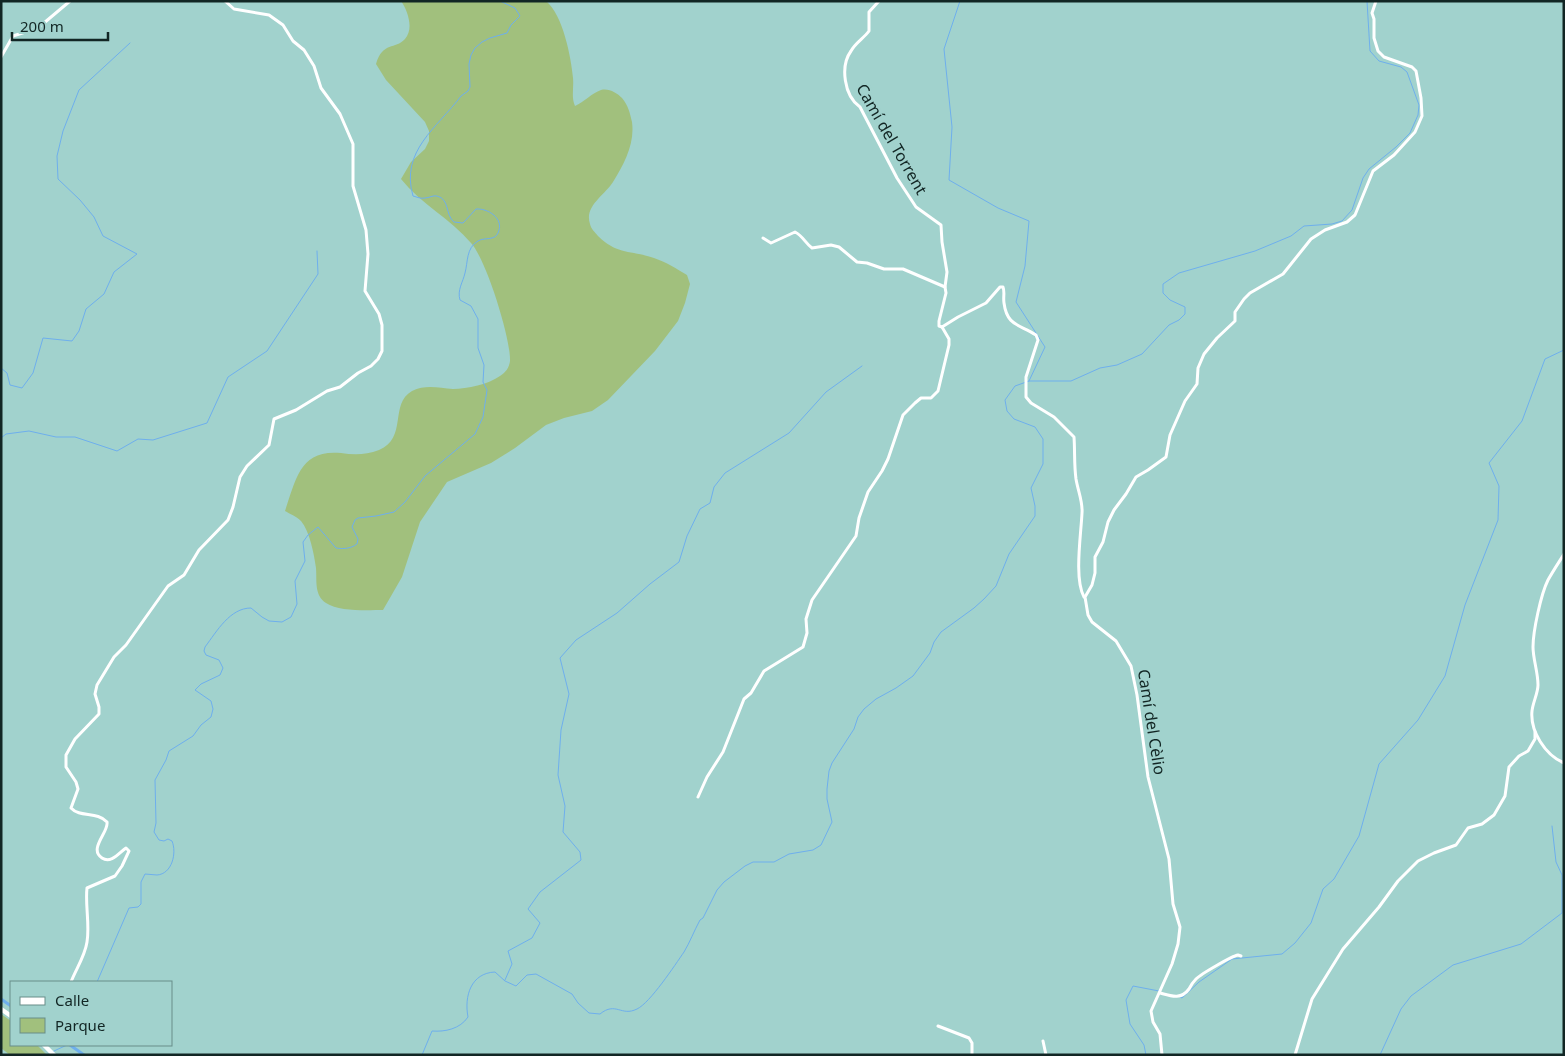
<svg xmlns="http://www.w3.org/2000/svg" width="1565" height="1056" font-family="'Noto Sans',sans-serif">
<rect width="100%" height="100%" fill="#a1d2cd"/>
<g fill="#a1c07d">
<path d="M401,1H546C563,15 571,57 573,78C574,88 571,97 575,106C584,102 592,93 601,90C609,88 617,93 622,98C628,105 630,113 632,122C635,144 624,164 613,182C605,195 584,206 590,224C591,229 595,232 598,236C617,255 631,250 654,258C666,262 677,269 687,275L690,284L685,303L678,321L655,351L608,400L592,411L564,418L546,425L515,448L491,463L447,482L420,522L402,577L383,610C368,610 339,612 326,603C314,595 317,581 316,568C314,554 310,532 301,521C296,516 290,514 285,511C296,479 300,449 341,453C354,455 366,455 379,450C408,438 389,404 412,391C426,384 439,388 453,389C467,389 489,384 500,376C506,372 509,368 510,361C511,339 486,259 471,243C451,219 421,204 401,179L411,162L425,149L429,141V131L425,122L386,80L376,64C383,41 395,50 405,39C414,29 408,11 401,1Z"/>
<path d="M1,1014L11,1021V1045H37L47,1055H10L1,1048Z"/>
</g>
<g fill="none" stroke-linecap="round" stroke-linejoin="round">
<g stroke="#6eafed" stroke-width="1">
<path d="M960,1L944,49L952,127L949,180L998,208L1029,221L1025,266L1016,302L1045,347L1029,381"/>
<path d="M1,368L7,373L10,385L22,388L33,373L43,338L72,341L79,331L86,309L104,294L114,272L137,254L103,236L94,217L80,200L58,179L57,156L63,131L79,90L130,43"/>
<path d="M1,438L6,434L29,431L56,437H75L117,451L138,439L153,440L207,423L228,377L267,351L318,274L317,251"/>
<path d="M505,980L512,964L508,951L532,938L540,923L528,909L540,892L581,860L580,852L563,832L565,806L558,775L561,730L569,694L560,658L576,640L617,613L650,584L679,562L687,536L700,509L710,503L714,487L725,473L789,433L826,392L862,366"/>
<path d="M97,982L129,908L138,907L141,904V882L145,874C149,874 153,875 157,875C172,874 177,853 172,841L168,839L164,841L159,840L154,832L156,823L155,780L166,760L169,751L193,736L201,725L211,717L213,709L211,701L195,690L201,684L220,675L223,668L219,660L206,655L204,651L205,647C217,631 230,608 251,608L262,617L269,621L282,622L291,617L297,604L295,581L305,561L303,542L308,535L318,527L336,548C343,549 350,549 357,544L358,539L352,527L355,520L358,518L376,516L394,512L405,502L425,476L475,434L483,417L487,390L483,382L484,365L478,348V319L471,306L460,300C457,290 463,282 465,273C468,262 466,248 478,241C484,237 495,241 498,233C505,218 487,208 476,209L463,223L454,222C445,215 450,199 437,196C433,195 429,198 425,198C421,199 417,197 413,196C400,151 437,128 461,96L468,91L470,87L469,64L471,55L475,48L482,42L490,38L507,33L511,25L520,16L515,8L500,1"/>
<path d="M1180,997L1182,998L1199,982L1232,959L1282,954L1295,943L1311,923L1323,889L1334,879L1359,836L1379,764L1418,720L1445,676L1465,605L1498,520L1499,486L1489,463L1522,421L1545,359L1564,350"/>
<path d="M50,1055L54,1051L67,1045"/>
<path d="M422,1055L432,1031C445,1032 460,1029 468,1017C464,996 471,973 495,972L505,981L516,986L527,975L536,974L572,994L578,1003L589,1013L600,1014C616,1001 621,1017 637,1009C650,1003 675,965 684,952C690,942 694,931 700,920L703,918L717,890L724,882L745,866L753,862H774L789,854L813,850L821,845L832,822L827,799V789L829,771L832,763L854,729L858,717L864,709L876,699L896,688L913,676L930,653L934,642L941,632L974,608L984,599L996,586L1009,554L1035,516V506L1031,488L1043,464V439L1035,427L1014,419L1007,411L1005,400L1015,386L1029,381H1071L1100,368L1117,365L1142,354L1169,325L1179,320L1185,314V307L1170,300L1163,293V284L1179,273L1255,251L1291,236L1304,226L1332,224L1342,221L1352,210L1363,178L1369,169L1396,147L1410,133L1418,115L1419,105L1407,72L1401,67L1379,61L1370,51L1367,1"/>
<path d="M1146,1055L1144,1045L1130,1024L1126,1000L1133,986L1159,991"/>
<path d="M1380,1055L1401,1009L1411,996L1453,965L1521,944L1562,913V875L1556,862L1552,826"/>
</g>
<g stroke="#6eafed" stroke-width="3">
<path d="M1,999L11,1006"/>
<path d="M70,1045L84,1055"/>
</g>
<g stroke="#fff" stroke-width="3">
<path d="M879,1L869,12V31C864,38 855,43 851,51C840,66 844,96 860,107L897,178L916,207L941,225L942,242L947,272L945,287"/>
<path d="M1,57L13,36L38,28L70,1"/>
<path d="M763,238L771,243L795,232C803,236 805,243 812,248L831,245L839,247L857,262L867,263L884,269H903L945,287L946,293L939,321V326L942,327L958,317L986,303L1000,287H1003C1005,292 1003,297 1004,303C1007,326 1019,324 1036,335L1038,340L1026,377V397L1031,403L1054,417L1074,437C1075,451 1074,465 1076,479C1078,491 1083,502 1082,513C1081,535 1074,579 1084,597"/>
<path d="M1564,554C1559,562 1553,571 1548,580C1541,594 1533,631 1533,647C1533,659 1538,672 1538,685C1538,693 1533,702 1532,711C1530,731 1545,755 1564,763"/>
<path d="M698,797L707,777L723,752L744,699L751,693L764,671L803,647L807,633L806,619L812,600L856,536L859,518L868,492L882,471L888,459L903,415L915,403L921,398H931L938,391L949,345V339L942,327"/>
<path d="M71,982C76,969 85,956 87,942C90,925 85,905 87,888L115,876L122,866L129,851L126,848C119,853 111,864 102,858C88,849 109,832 107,822C97,811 80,818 71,808L78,789L76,782L66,767V755L75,739L99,714V707L95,694L97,685L114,657L126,645L168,586L184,575L199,550L228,520L233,507L240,477L247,466L269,445L274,419L296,410L327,391L340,387L358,373L371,366L378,359L382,351V325L379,314L365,291L368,254L366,230L353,186V144L340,114L321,88L314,66L304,50L293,41L283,25L269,15L234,9L225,1"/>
<path d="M1160,993C1171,996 1181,1000 1189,989C1191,985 1193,982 1196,979C1201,974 1232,956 1238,955L1241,956"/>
<path d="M938,1026L969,1038L972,1043V1055"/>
<path d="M1043,1041L1046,1055"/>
<path d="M1162,1055L1160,1034L1153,1022L1151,1011L1172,964L1178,944L1180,927L1173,904L1169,859L1148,777L1137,695L1131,666L1116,641L1092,622L1088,615L1085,597L1092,585L1095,573V557L1103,542L1108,522L1114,510L1126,494L1136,477L1148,470L1166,457L1170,435L1185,401L1197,384L1198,368L1204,354L1217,338L1235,321V312L1244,299L1250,293L1283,274L1311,239L1325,230L1347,222L1355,215L1373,171L1394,155L1415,132L1422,116L1421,98L1416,71L1412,67L1384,57L1378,51L1374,38V19L1372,13L1376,1"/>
<path d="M1295,1055L1312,999L1343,949L1379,907L1398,881L1418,861L1434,853L1456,845L1468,828L1482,824L1494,815L1505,796L1509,767L1519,756L1528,751L1535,739V732"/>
</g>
<g stroke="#fff" stroke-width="4.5">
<path d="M1,1009L11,1016"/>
<path d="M44,1045L54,1055"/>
</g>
</g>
<g text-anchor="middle" stroke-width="4" stroke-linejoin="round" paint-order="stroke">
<g font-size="16" fill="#122624" stroke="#a1d2cd">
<text transform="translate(892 139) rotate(60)" y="6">Camí del Torrent</text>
<text transform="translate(1152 722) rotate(81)" y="6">Camí del Cèlio</text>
</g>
</g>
<rect width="1565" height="1056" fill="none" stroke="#122624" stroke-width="5"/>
<rect x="10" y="981" width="162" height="65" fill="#a1d2cd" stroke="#688d89"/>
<rect x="20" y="997" width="25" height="8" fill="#ffffff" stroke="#688d89"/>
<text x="55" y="1006" font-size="15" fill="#122624">Calle</text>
<rect x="20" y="1018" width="25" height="15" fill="#a1c07d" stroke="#688d89"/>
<text x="55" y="1031" font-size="15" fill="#122624">Parque</text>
<path d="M12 32v8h96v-8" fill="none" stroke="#122624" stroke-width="2.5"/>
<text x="20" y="32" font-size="15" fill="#122624" stroke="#a1d2cd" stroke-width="4" paint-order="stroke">200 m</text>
</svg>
